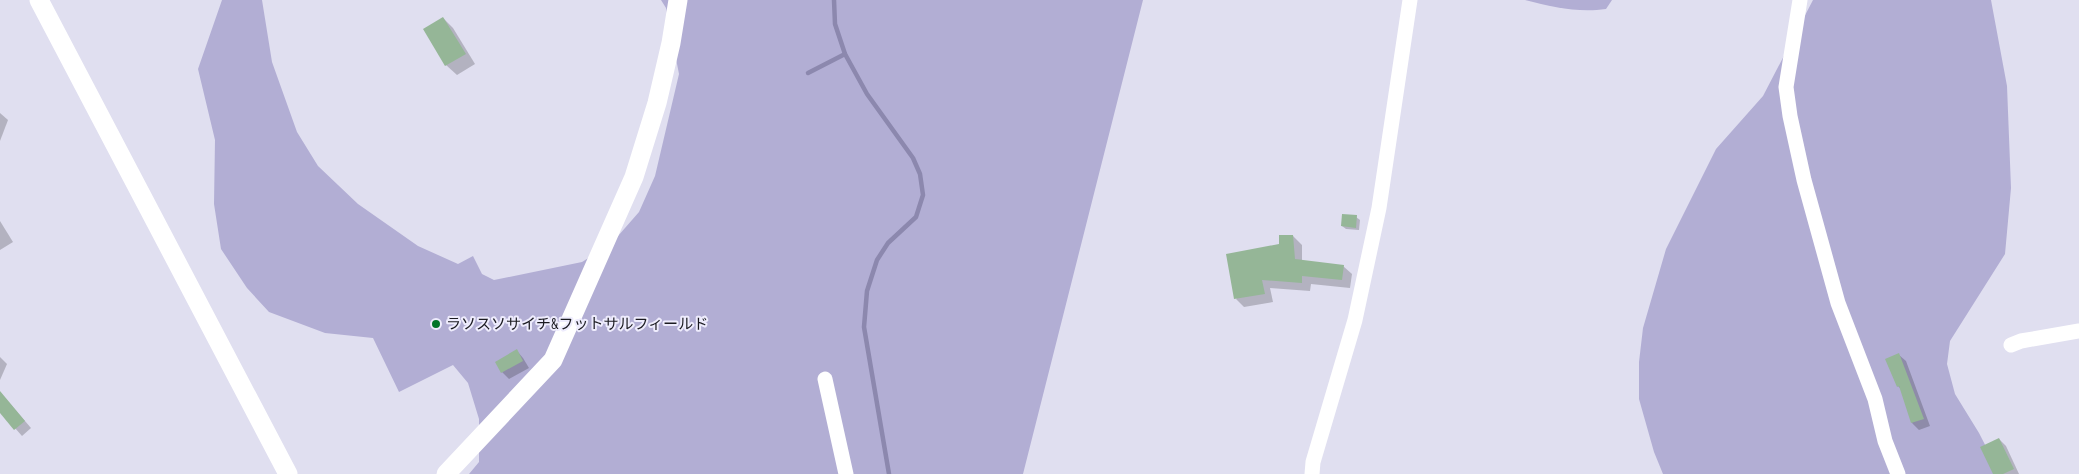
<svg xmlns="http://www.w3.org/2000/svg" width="2079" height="474" font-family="'Sofia Sans Condensed','Noto Sans JP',sans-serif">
<rect width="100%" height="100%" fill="#e0dff0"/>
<g fill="#b2aed4">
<path d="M222,0H262L272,62L297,132L318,166L358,204L418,246L458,264L473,256L482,274L494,280L582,262L611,244L639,212L655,176L679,74L666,8L661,0H1143L1023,474H469L479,462V419L468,383L453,365L399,392L373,338L325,333L269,312L247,288L221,249L214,204L215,140L198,69Z"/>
<path d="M1525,0H1612L1606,9C1578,13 1553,7 1525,0Z"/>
<path d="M1813,0H1991L2007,86L2011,188L2005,254L1950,341L1947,364L1955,394L1979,433L2000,474H1663L1654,452L1639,399V362L1643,328L1666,249L1716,149L1763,96Z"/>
</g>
<g fill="#0003">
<path d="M443,18L453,28L475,64L457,75L446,65L425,29Z"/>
<path d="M0,113L8,120L0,141Z"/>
<path d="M1356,217L1360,220L1359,230L1346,229L1342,226Z"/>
<path d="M0,221L13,242L0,250Z"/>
<path d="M1293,236L1302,245V261L1343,266L1352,274L1350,288L1311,284L1310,291L1270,288L1273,302L1244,307L1236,299L1281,245Z"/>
<path d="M517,351L523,358L529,368L509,379L502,372Z"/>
<path d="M1899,355L1906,361L1930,426L1919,430L1912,423L1901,389L1898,386Z"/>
<path d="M0,357L7,364L0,380Z"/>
<path d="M0,392L31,428L22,436L0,411Z"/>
<path d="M1999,439L2006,446L2019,474H1994Z"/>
</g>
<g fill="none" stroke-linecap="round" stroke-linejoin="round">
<g stroke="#8c88ae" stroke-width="4.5">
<path d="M834,0L835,24L845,54L867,94L913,158L920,174L923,195L916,217L888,243L877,260L867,291L864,327L889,474"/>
<path d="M808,73L845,54"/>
</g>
</g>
<g fill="#95b697">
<path d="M443,17L466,54L445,66L423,29Z"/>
<path d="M1342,214L1357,215L1356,228L1341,226Z"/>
<path d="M1279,235H1293L1295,259L1344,265L1342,280L1302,276V283L1262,280L1265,294L1234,299L1226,254L1279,244Z"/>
<path d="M517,349L523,361L501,373L495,362Z"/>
<path d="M1899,353L1924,419L1911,423L1899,386L1897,387L1885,359Z"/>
<path d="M0,391L25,421L14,430L0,413Z"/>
<path d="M1999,438L2014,469L2003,474H1993L1980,447Z"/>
</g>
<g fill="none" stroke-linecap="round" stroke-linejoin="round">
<g stroke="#fff" stroke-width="15">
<path d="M1800,0L1786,87L1790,116L1804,180L1838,303L1875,399L1885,441L1898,474"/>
<path d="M2011,345L2021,341L2079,331"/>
<path d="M825,379L846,474"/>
<path d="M1312,474L1313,462L1355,320L1379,208L1410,0"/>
</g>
<g stroke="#fff" stroke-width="19">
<path d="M39,0L288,474"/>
<path d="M446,474L553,360L634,177L657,103L671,43L678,0"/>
</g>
</g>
<circle fill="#027529" stroke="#eeecfd" stroke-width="2" cx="436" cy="324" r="5"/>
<g text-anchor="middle" stroke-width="4" stroke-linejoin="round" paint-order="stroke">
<g font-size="15" fill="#1a1a20" stroke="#eeecfd" text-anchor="start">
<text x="446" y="329">ラソスソサイチ&amp;フットサルフィールド</text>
</g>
</g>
</svg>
